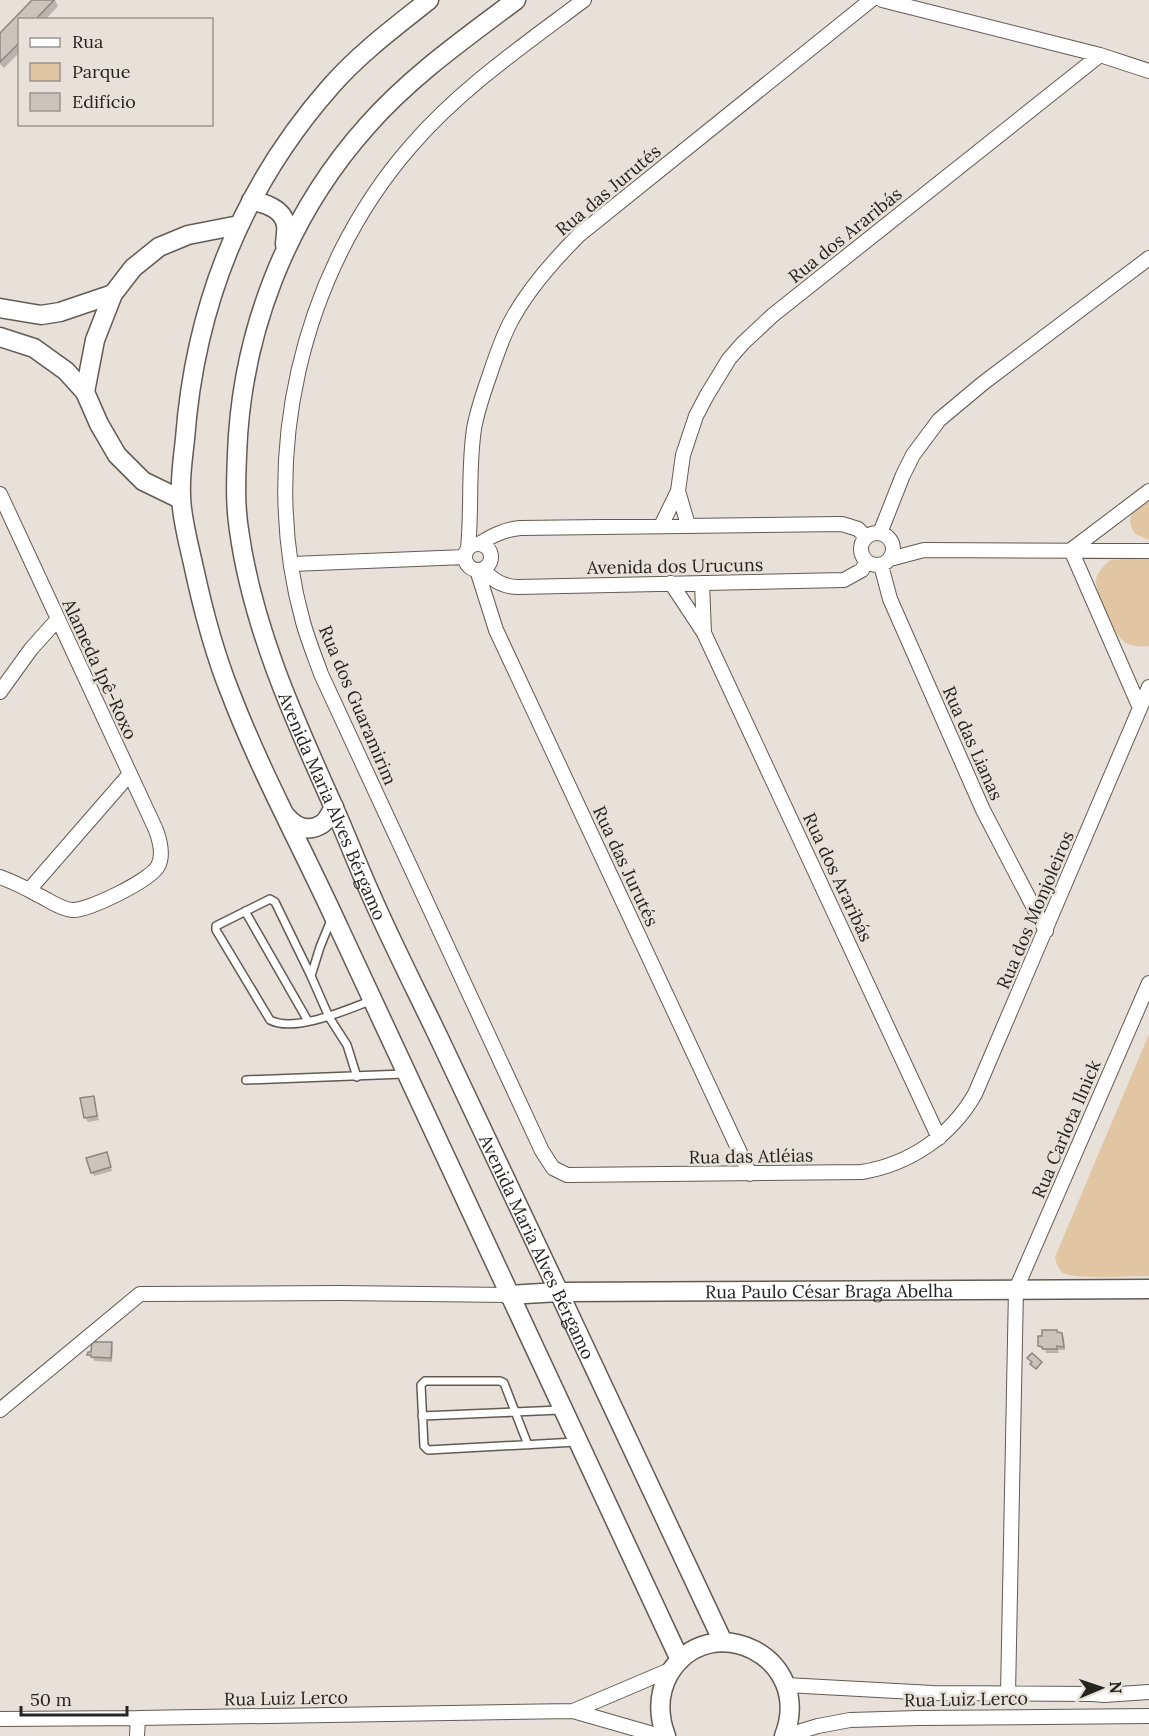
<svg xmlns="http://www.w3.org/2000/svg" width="1149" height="1736" font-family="Lora,serif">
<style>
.green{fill:#e2c6a4}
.shadow{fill:#0003}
.building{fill:#cbc4bc;stroke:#8c867f;stroke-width:1.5}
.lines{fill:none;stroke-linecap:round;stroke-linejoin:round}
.lane-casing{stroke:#615b54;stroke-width:10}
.street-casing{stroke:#615b54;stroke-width:16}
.secondary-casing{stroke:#615b54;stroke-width:21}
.lane{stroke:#fff;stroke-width:7}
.street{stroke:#fff;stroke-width:14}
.secondary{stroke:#fff;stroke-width:18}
.labels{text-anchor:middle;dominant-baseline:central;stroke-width:5;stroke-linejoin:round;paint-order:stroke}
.street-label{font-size:18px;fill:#262421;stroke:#e8e1d9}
</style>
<rect width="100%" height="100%" fill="#e8e1d9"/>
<path class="green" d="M1149 498V540L1135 534C1123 516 1136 509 1149 498Z
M1149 557V646C1142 647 1132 647 1126 643 1115 637 1094 592 1096 579 1098 571 1105 565 1110 560Z
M1149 1034V1276C1132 1276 1075 1280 1063 1273 1058 1270 1056 1262 1055 1257Z"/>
<path class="shadow" d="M34 0H55L58 6 45 20H20V52L4 68 0 64V35Z
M93 1097 95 1101 99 1120 88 1122 85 1118Z
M108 1158 112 1171 94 1176 92 1172Z
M1062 1334 1064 1338 1065 1350H1058L1059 1353H1046L1045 1350H1042L1040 1346Z
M111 1344 113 1348 112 1362 95 1361 92 1357Z"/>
<path class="building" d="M32 0H54L35 20H20V42L0 62V33Z
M94 1096 97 1116 84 1118 80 1098Z
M107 1152 111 1167 91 1173 86 1158Z
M1042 1330H1057V1332L1062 1333 1064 1347 1057 1346V1349H1043L1042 1347 1038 1346V1336H1042Z
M92 1342H112L111 1358 91 1357V1355H87L88 1352H91Z
M1032 1353 1042 1362 1036 1369 1030 1364 1032 1362 1027 1358Z"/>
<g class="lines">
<g class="lane-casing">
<path id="lane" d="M245 911 308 1021
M311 976 320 947 331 920
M357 1077 347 1045 329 1017 311 976 275 902 270 899 216 926V930L270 1020C294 1033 346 1010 370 1001
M246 1080 404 1074
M422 1416 560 1410
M528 1445 504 1383 500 1381H425L421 1385 424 1446 428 1450 576 1442"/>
</g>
<g class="street-casing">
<path id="street" d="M584 0C524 45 460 89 411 146 300 273 258 460 303 622 308 640 315 657 321 674L542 1151 553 1168 567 1175 862 1172C910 1164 951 1136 975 1094L1149 687
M882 0 1100 55 1149 71
M678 491 688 525
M0 494 156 830C160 841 164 855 158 866 151 880 88 911 72 910 60 909 49 900 38 895 26 888 13 882 0 877
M661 526 678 491 683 455 696 416 707 395 729 359 743 343 773 315 1100 55
M861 549a16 16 0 1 1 32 0a16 16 0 1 1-32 0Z
M880 533 903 475 913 455 939 420 982 384 1149 258
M479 544C493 535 504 530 520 528L842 524 858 529 866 537
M465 557a13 13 0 1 1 26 0a13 13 0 1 1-26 0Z
M468 548C472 509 468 469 474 429 477 411 483 394 489 377 495 359 501 341 509 325 526 291 553 261 579 235L871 0
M1071 550 1140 708
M1071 550 1149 491
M890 559 924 550 1149 551
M292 564 465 557
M881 565 890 599 983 810 1046 931
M483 569C492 580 503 587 518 587L844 580 862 570 866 562
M477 570 496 630 750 1174
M671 583 704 633 939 1138
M702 583 704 633
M0 692 31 649 57 620
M29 890 129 775
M0 1410 140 1294 340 1293 508 1295
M786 1685 933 1693 1093 1694 1104 1695 1149 1692
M1008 1694 1016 1289 1149 983
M573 1711 672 1669
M0 1719 138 1718 573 1711 660 1736
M137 1736 138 1718
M785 1736 818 1726 850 1720 918 1718 1149 1716"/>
</g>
<g class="secondary-casing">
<g id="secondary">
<path d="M429 0C395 27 360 53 331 86 242 187 195 306 185 439 183 458 180 476 181 495 181 517 189 545 194 568 203 610 214 652 230 692 261 773 303 849 339 928 452 1173 565 1417 680 1660"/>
<path id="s1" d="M516 0C464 39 410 77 367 126 286 217 241 334 237 455 236 480 235 505 239 530 252 625 292 714 331 801 345 832 357 864 371 895 392 943 416 990 439 1038 534 1239 629 1441 723 1642"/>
<path d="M251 201C265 203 283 209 286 225 287 231 285 239 285 245"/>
<path d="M0 308 41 315 60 312 113 294"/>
<path d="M0 337 34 348 66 371 85 392"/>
<path d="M180 499 143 481 117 455 99 424 85 392 95 340 113 294 133 268 159 247 188 235 239 225"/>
<path d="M286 816C295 827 308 833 322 824 327 821 331 812 334 807"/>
<path id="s2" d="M508 1295 559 1292 1149 1289"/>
<path d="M666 1736C658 1715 658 1694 669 1674 710 1606 815 1657 784 1736"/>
</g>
</g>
<use href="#lane" class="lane"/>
<use href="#street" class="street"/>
<use href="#secondary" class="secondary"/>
</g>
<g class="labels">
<g class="street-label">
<text transform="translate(608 190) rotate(-40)">Rua das Jurutés</text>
<text transform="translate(845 235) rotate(-39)">Rua dos Araribás</text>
<text transform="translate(675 566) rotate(-1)">Avenida dos Urucuns</text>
<text transform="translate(100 669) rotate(65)">Alameda Ipê-Roxo</text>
<text transform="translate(358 705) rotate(67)">Rua dos Guaramirim</text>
<text transform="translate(973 743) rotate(66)">Rua das Lianas</text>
<text stroke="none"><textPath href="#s1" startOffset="924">Avenida Maria Alves Bérgamo</textPath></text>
<text transform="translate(626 866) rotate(65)">Rua das Jurutés</text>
<text transform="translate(838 877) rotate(65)">Rua dos Araribás</text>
<text transform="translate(1035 910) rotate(-67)">Rua dos Monjoleiros</text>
<text transform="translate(1066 1129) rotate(-67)">Rua Carlota Ilnick</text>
<text transform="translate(751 1156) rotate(-1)">Rua das Atléias</text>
<text stroke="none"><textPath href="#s1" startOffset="1410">Avenida Maria Alves Bérgamo</textPath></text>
<text stroke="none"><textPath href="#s2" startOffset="321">Rua Paulo César Braga Abelha</textPath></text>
<text transform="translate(286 1698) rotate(-1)">Rua Luiz Lerco</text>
<text transform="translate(966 1699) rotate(-1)">Rua Luiz Lerco</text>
</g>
</g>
<rect x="18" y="18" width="195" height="108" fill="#e8e1d9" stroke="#9a958f" stroke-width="1.5"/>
<rect x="30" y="38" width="30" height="9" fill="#ffffff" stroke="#9a958f" stroke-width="1.5"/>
<text x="72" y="48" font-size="18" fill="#262421">Rua</text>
<rect x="30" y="63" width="30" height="18" fill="#e2c6a4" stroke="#9a958f" stroke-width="1.5"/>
<text x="72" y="78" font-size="18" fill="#262421">Parque</text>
<rect x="30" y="93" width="30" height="18" fill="#cbc4bc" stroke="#9a958f" stroke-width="1.5"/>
<text x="72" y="108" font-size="18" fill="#262421">Edifício</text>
<g transform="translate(1101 1688) rotate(88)" stroke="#e8e1d9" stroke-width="4.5" paint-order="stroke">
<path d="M0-4.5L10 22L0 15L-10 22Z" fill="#262421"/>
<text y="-9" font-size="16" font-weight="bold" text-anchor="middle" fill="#262421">N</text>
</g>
<path d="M21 1706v9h106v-9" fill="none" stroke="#262421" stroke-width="3"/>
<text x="30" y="1706" font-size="18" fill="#262421" stroke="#e8e1d9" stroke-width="4.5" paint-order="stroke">50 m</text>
</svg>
